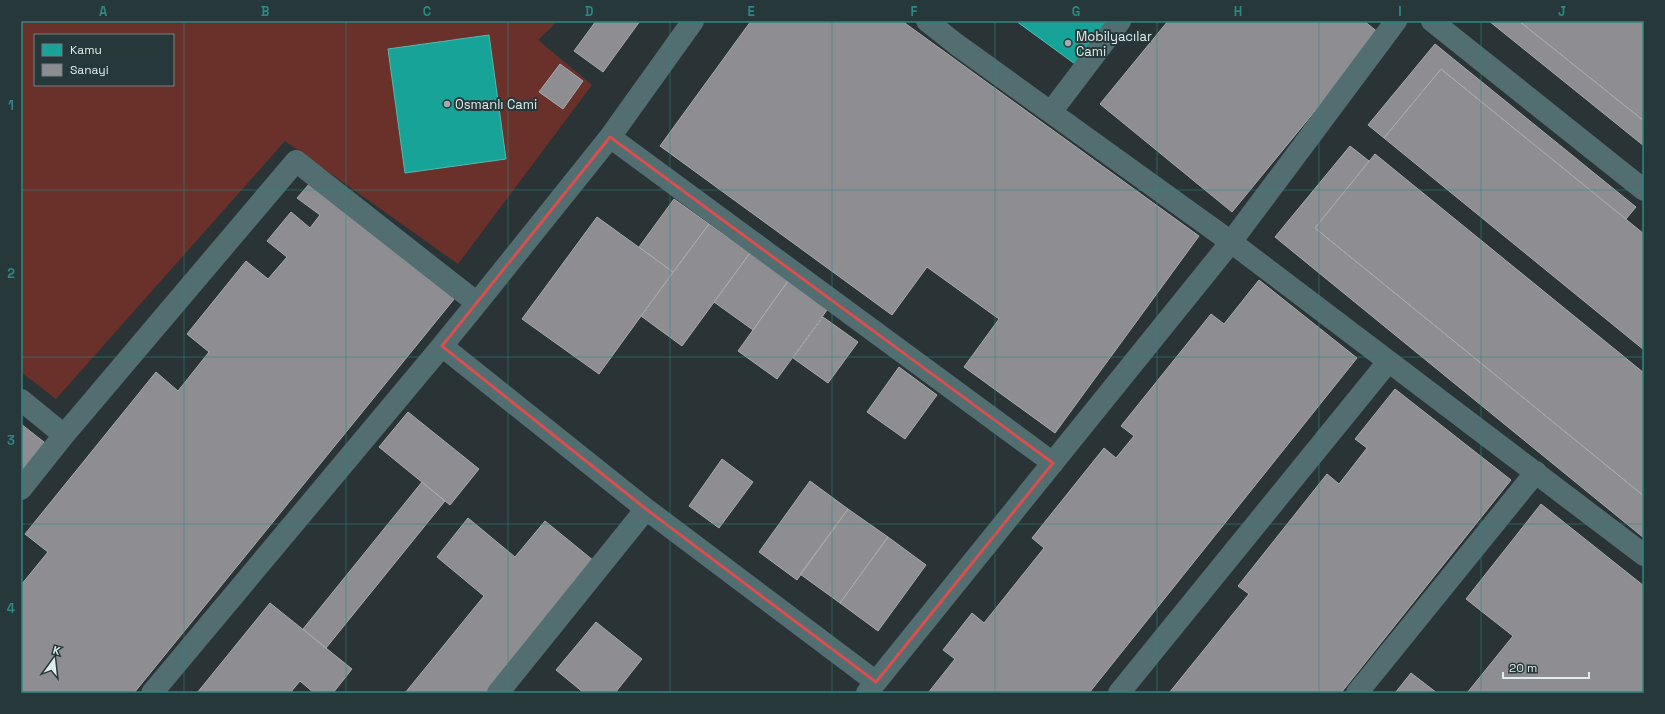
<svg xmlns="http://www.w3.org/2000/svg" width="1665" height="714" font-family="'Space Grotesk',sans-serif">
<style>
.green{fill:#6a312b;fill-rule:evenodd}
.public{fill:#17a398;stroke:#54b9b2}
.industry{fill:#8d8d92;stroke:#a6aaad}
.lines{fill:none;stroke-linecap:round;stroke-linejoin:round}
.minor{stroke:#526e71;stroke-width:22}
.marked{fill:none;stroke:#d84f4f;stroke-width:3;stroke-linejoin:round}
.grid{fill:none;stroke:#2e8881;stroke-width:1;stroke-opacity:0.55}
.poi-dot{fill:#a1acad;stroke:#26383a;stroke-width:1.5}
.labels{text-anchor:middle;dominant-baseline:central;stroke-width:4;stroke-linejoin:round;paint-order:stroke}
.poi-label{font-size:13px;fill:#e1eced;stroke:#26383a;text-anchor:start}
.neatline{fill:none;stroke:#2e8881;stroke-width:1.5}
.grid-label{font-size:13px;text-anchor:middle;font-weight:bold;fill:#2e8881}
</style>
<rect width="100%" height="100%" fill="#2a3436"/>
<path class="green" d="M21 21H558L538 40 592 85 458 264 285 141 56 399 21 372ZM35 35H173V85H35Z"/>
<path class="public" d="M1016 21H1107L1075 64Z
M489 35 506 159 405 173 388 49Z"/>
<path class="industry" d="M596 21H640L603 72 574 51Z
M751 21H902L1199 236 1055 433 964 367 999 319 927 267 892 315 660 146Z
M1168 21H1364L1379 33 1232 212 1100 104Z
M1489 21H1519L1644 121V146Z
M1519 21H1644V121Z
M1435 44 1636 207 1626 219 1441 69 1384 138 1368 125Z
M560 64 583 81 563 109 539 92Z
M1441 69 1644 234V350L1384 138Z
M1350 146 1369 161 1315 228 1644 496V538L1275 237Z
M1375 154 1644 373V496L1315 228Z
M311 182 455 298 134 693H21V585L48 552 25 534 156 372 178 391 209 352 187 334 246 261 268 279 287 257 267 241 291 212 310 228 320 215 297 198Z
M674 199 709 224 673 272 639 247Z
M597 217 673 272 599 374 522 319Z
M709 224 750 253 682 346 641 316Z
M750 253 788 281 753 330 714 302Z
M1259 280 1357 358 1089 693H928L955 659 943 650 972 613 984 623 1044 548 1032 538 1104 448 1116 458 1134 436 1121 426 1211 314 1224 324Z
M788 281 827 310 777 379 738 351Z
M823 317 858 342 828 383 793 358Z
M899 367 937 395 905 439 867 412Z
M1395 389 1511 480 1341 693H1169L1249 594 1238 586 1327 474 1339 484 1367 448 1355 439Z
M408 412 479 469 450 505 379 447Z
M21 424 49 446 21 480Z
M722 459 753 482 719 528 689 506Z
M810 481 848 509 797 580 759 552Z
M422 482 445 501 326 648 303 629Z
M1541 504 1644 586V693H1467L1513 636 1466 599Z
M848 509 888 537 840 603 800 574Z
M468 518 515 557 545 521 594 561 487 693H405L484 596 437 557Z
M888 537 926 565 878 631 840 603Z
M270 603 352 669 333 693H314L300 681 290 693H197Z
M596 622 642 659 615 693H584L556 670Z
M1411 673 1437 693H1395Z"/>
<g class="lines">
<path class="minor" d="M927 21 956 44 1231 242 1644 555
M1432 21 1644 190
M1051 112 1120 21
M610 137 1053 463
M477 303 442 346 646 509
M21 400 64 435 296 161 477 303 610 137 693 21
M21 489 64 435
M152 693 442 346
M498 693 646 509 876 682
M867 693 1231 242 1396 21
M1119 693 1388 362
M1357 693 1536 472"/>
</g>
<path class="marked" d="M610 137 1053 463 876 682 646 509 442 346Z"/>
<path class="grid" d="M184 21V693M346 21V693M508 21V693M670 21V693M832 21V693M995 21V693M1157 21V693M1319 21V693M1481 21V693M21 190H1644M21 357H1644M21 524H1644"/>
<g class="poi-dot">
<circle cx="1068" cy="43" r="4"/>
<circle cx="447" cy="104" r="4"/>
</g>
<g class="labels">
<g class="poi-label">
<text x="1076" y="36">Mobilyacılar<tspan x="1076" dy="15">Cami</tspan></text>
<text x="455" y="104">Osmanlı Cami</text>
</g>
</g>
<rect width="1665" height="714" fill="none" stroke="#26383a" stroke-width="44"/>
<rect x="34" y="34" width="140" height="52" fill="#26383a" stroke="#718082"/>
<rect x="42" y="44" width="20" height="12" fill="#17a398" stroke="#718082"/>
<text x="70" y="54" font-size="12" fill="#e1eced">Kamu</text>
<rect x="42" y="64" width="20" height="12" fill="#8d8d92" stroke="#718082"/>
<text x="70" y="74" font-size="12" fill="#e1eced">Sanayi</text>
<g transform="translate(54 660) rotate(15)" stroke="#26383a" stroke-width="3" paint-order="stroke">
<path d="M0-3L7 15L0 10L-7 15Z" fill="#e1eced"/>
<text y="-6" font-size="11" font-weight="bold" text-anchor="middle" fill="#e1eced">K</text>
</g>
<path d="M1503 672v6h86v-6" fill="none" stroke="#e1eced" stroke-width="2"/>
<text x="1509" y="672" font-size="12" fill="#e1eced" stroke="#26383a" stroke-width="3" paint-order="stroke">20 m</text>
<rect x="22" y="22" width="1621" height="670" class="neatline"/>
<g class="grid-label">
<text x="103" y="16">A</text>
<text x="265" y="16">B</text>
<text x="427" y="16">C</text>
<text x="589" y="16">D</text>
<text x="751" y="16">E</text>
<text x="914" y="16">F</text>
<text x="1076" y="16">G</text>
<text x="1238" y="16">H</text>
<text x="1400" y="16">I</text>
<text x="1562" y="16">J</text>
<text x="11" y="110">1</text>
<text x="11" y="278">2</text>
<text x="11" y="445">3</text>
<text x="11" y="613">4</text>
</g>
</svg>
